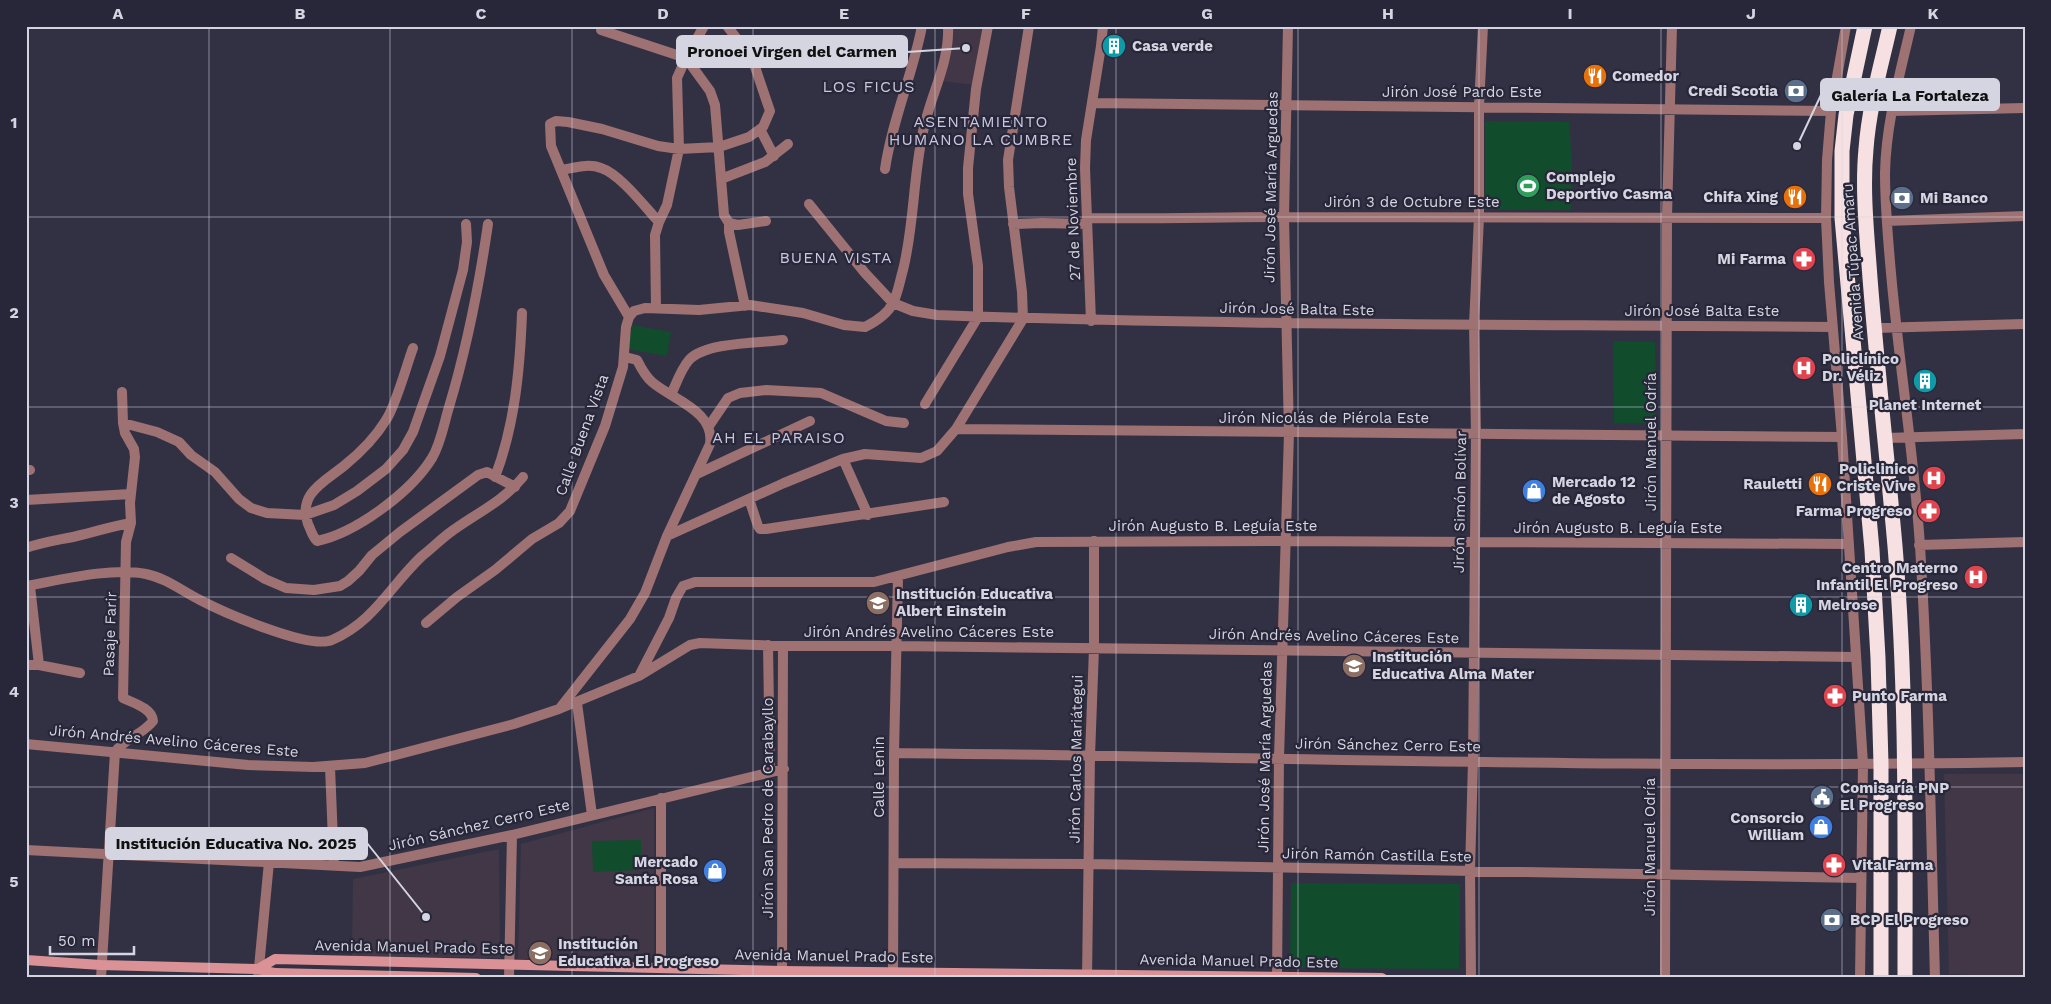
<svg xmlns="http://www.w3.org/2000/svg" width="2051" height="1004" font-family="'Work Sans',sans-serif">
<style>
.education{fill:#423746}
.green{fill:#114c2d}
.lines{fill:none;stroke-linecap:round;stroke-linejoin:round}
.street{stroke:#9e7173;stroke-width:10}
.secondary{stroke:#da9297;stroke-width:10}
.highway{stroke:#f7e0e1;stroke-width:15}
.grid{fill:none;stroke:#d5d5e1;stroke-width:1;stroke-opacity:0.55}
.labels{text-anchor:middle;dominant-baseline:central;stroke-width:4.5;stroke-linejoin:round;paint-order:stroke}
.poi-label{font-size:15px;font-weight:bold;fill:#d5d5e1;stroke:#28273a;text-anchor:start}
.street-label{font-size:15px;fill:#d5d5e1;stroke:#28273a}
.neighbourhood-label{font-size:16px;letter-spacing:1px;fill:#c8c7e0;stroke:#28273a}
.leader{fill:none;stroke:#d5d5e1;stroke-width:2}
.callout-dot{fill:#d5d5e1;stroke:#28273a;stroke-width:2}
.callout{fill:#d5d5e1;stroke:#d5d5e1;stroke-width:2}
.callout-label{font-size:16px;text-anchor:middle;font-weight:bold;fill:#111}
.neatline{fill:none;stroke:#d5d5e1;stroke-width:2}
.grid-label{font-size:16px;text-anchor:middle;font-weight:bold;fill:#d5d5e1}
</style>
<rect width="100%" height="100%" fill="#323144"/>
<path class="education" d="M953 26H985L974 85 943 81Z
M1944 774H2025V977L1949 974Z
M654 808V958L518 959 521 844Z
M499 849 500 958 352 956 353 879Z"/>
<path class="green" d="M1485 121 1569 122 1572 163 1571 210H1485Z
M632 325 671 332 667 356 627 349Z
M1613 341 1655 342 1656 423H1614Z
M641 840V870L593 872 592 841Z
M1291 883 1460 884 1459 969 1290 968Z"/>
<g class="lines">
<path class="street" d="M704 26 686 58 710 91 715 105 724 215 729 223 738 225 766 221
M1846 26 1831 111 1827 160 1826 218 1829 282 1842 437 1863 764 1860 978
M1911 26C1900 74 1886 123 1885 173 1885 206 1888 240 1891 273 1899 364 1914 454 1920 546 1929 689 1931 834 1935 978
M601 30 686 58 677 78 679 149 667 205 659 222 655 235 656 308
M1092 103 1831 111
M1892 111 2025 108
M760 129 774 156
M885 169C892 120 913 74 922 26
M561 170C574 168 588 163 601 168 620 174 645 207 659 222
M721 179 765 162 788 144
M809 204 865 273 893 303 913 311 937 315C1235 326 1534 324 1832 327
M1087 218C1153 219 1220 217 1287 217 1467 216 1647 216 1826 218
M1887 221 2025 216
M729 223V232L745 306
M1013 224 1042 223 1087 224
M629 317 604 275 551 146 550 124 556 121 568 122 602 129 658 146 679 149 719 147 749 137 763 127 770 111 752 58 727 26
M1091 321 1085 168 1086 140 1101 46 1103 26
M1874 328 2025 324
M413 348C406 367 396 405 386 420 375 438 361 452 345 465 326 481 297 493 308 524 311 530 312 536 317 541 356 533 411 492 432 458 441 443 444 423 449 407 467 347 479 286 488 224
M671 395C676 384 681 369 689 360 705 342 759 343 783 340
M925 404 978 317V266L968 194V168L976 89 988 26
M123 423 157 432 179 442 191 455 215 472 239 499 251 508 267 513 305 515 334 505 357 491 386 469 403 450 413 432 440 356 463 270 467 242 466 224
M709 426 728 398 740 393 766 390 821 393 886 421 904 423
M956 429 1842 437
M1885 438 2025 434
M843 459 868 515
M26 470H30
M697 474 810 421
M495 477C515 425 520 368 522 313
M749 499 758 526 760 529H766L944 502
M26 500 131 494
M667 536 784 483 843 459 865 454 921 458 937 451 956 429 1023 319 1022 292 1009 187 1008 160 1029 26
M1919 545 2025 542
M26 548C43 542 59 540 77 536 95 532 112 526 131 523
M231 558 265 579 286 588 314 590 340 586 348 581 359 571 372 555 400 532 478 475 487 472 515 487
M26 586C60 580 112 567 146 574 166 578 182 591 200 600 223 612 309 650 332 640 374 622 390 586 422 556 431 549 439 541 448 534 473 515 503 502 523 477
M30 586 39 665
M426 623 457 597 495 570 532 539 559 523 570 511 605 426 623 367 626 327 629 317 634 311 645 308 699 310 750 305 803 313 844 325 865 327C875 322 888 313 893 303 898 293 900 280 903 270 914 226 913 181 922 137 928 99 950 65 948 26
M768 645 770 772
M26 665H39L80 673
M639 676 669 618 676 598 683 586 695 582H874L1008 547 1036 542 1285 541 1849 544
M577 703 592 815
M560 708 630 619 645 593 667 536 710 444C715 411 673 400 652 382 645 376 641 368 637 360L625 357
M26 744 248 765 313 767 365 763 514 724 559 709 639 676 690 645 700 643 783 646H896L1856 657
M894 753C1271 757 1648 769 2025 762
M330 767 334 865
M26 850 360 867 512 835 784 769
M894 863 1089 864 1861 878
M661 967V798
M782 971 783 646
M101 978 115 752C125 738 142 735 153 721 152 708 133 703 123 698L126 542 131 523 130 503 135 457 134 449 125 433 123 423 122 392
M258 978 269 862
M509 978 512 835
M893 978 894 753 898 577
M1087 978 1090 756 1094 648V541
M1277 978 1279 758 1289 433 1284 217 1288 26
M1471 978 1470 871 1473 761 1476 434 1474 325 1479 217V106L1483 26
M1665 978 1667 216 1672 26"/>
<path class="secondary" d="M26 960 101 965 258 969 275 973 476 978
M258 969 275 959 782 971 1382 978"/>
<path class="highway" d="M1865 26 1846 115 1842 151V218L1872 550 1878 658 1881 764V978
M1890 26C1881 66 1869 107 1866 149 1862 191 1867 235 1870 278 1877 367 1887 456 1895 546 1907 690 1905 834 1905 978"/>
</g>
<path class="grid" d="M209 26V978M390 26V978M572 26V978M753 26V978M935 26V978M1116 26V978M1298 26V978M1479 26V978M1661 26V978M1842 26V978M26 217H2025M26 407H2025M26 597H2025M26 787H2025"/>
<defs>
<g id="building-disc" transform="scale(1.25)"><circle r="9.5" fill="#0f9aa8" stroke="#28273a"/><path d="M-4-6H4V6H1V3H-1V6H-4ZM-2.5-4.3h1.7v1.8h-1.7ZM.8-4.3h1.7v1.8H.8ZM-2.5-1h1.7V.8h-1.7ZM.8-1h1.7V.8H.8Z" fill="#fff"/></g>
<g id="restaurant-disc" transform="scale(1.25)"><circle r="9.5" fill="#e8710a" stroke="#28273a"/><path d="M-5-6h1v4h1v-4h1v4h1v-4h1v5L-1.5 .5V6h-2V.5L-5-1ZM5-6V6H3V1.5H1.5Q1.5-4 5-6Z" fill="#fff"/></g>
<g id="bank-disc" transform="scale(1.25)"><circle r="9.5" fill="#5c6f8a" stroke="#28273a"/><path d="M-6-4H6V4H-6ZM0-2.3a2.3 2.3 0 1 0 0 4.6a2.3 2.3 0 1 0 0-4.6Z" fill="#fff"/></g>
<g id="stadium-disc" transform="scale(1.25)"><circle r="9.5" fill="#2e9e5b" stroke="#28273a"/><path d="M0-5a6.5 5 0 1 0 0 10a6.5 5 0 1 0 0-10ZM-3.5-1.8h7v3.6h-7Z" fill="#fff"/></g>
<g id="pharmacy-disc" transform="scale(1.25)"><circle r="9.5" fill="#e0444e" stroke="#28273a"/><path d="M-2-6h4v4h4v4h-4v4h-4v-4h-4v-4h4Z" fill="#fff"/></g>
<g id="hospital-disc" transform="scale(1.25)"><circle r="9.5" fill="#e0444e" stroke="#28273a"/><path d="M-5-5h3v3.5h4V-5h3V5h-3V1.5h-4V5h-3Z" fill="#fff"/></g>
<g id="shop-disc" transform="scale(1.25)"><circle r="9.5" fill="#3f7fe0" stroke="#28273a"/><path d="M-5-2.5h2.3a2.7 3.5 0 0 1 5.4 0H5L5.5 6h-11ZM-1.5-2.5h3a1.5 2.3 0 0 0-3 0Z" fill="#fff"/></g>
<g id="school-disc" transform="scale(1.25)"><circle r="9.5" fill="#8d6e63" stroke="#28273a"/><path d="M0-5L7-2L0 1L-7-2ZM-4 1L0 2.5L4 1V4Q0 6-4 4Z" fill="#fff"/></g>
<g id="civic-disc" transform="scale(1.25)"><circle r="9.5" fill="#5c6f8a" stroke="#28273a"/><path d="M-.6-6.5H3V-4.5H.6V-3L4-1V1h2V6H-6V1h2V-1L-.6-3ZM-1.2 2.5V6h2.4V2.5Z" fill="#fff"/></g>
</defs>
<g fill-rule="evenodd">
<use href="#building-disc" x="1114" y="46"/>
<use href="#restaurant-disc" x="1595" y="76"/>
<use href="#bank-disc" x="1796" y="91"/>
<use href="#stadium-disc" x="1528" y="186"/>
<use href="#restaurant-disc" x="1795" y="197"/>
<use href="#bank-disc" x="1902" y="198"/>
<use href="#pharmacy-disc" x="1804" y="259"/>
<use href="#hospital-disc" x="1804" y="368"/>
<use href="#building-disc" x="1925" y="381"/>
<use href="#hospital-disc" x="1934" y="478"/>
<use href="#restaurant-disc" x="1820" y="484"/>
<use href="#shop-disc" x="1534" y="491"/>
<use href="#pharmacy-disc" x="1929" y="511"/>
<use href="#hospital-disc" x="1976" y="577"/>
<use href="#school-disc" x="878" y="603"/>
<use href="#building-disc" x="1801" y="605"/>
<use href="#school-disc" x="1354" y="666"/>
<use href="#pharmacy-disc" x="1835" y="696"/>
<use href="#civic-disc" x="1822" y="797"/>
<use href="#shop-disc" x="1821" y="827"/>
<use href="#pharmacy-disc" x="1834" y="865"/>
<use href="#shop-disc" x="715" y="871"/>
<use href="#bank-disc" x="1832" y="920"/>
<use href="#school-disc" x="540" y="953"/>
</g>
<g class="labels">
<g class="poi-label">
<text x="1132" y="46">Casa verde</text>
<text x="1612" y="76">Comedor</text>
<text x="1778" y="91" text-anchor="end">Credi Scotia</text>
<text x="1546" y="177">Complejo<tspan x="1546" dy="17">Deportivo Casma</tspan></text>
<text x="1778" y="197" text-anchor="end">Chifa Xing</text>
<text x="1920" y="198">Mi Banco</text>
<text x="1786" y="259" text-anchor="end">Mi Farma</text>
<text x="1822" y="359">Policlínico<tspan x="1822" dy="17">Dr. Véliz</tspan></text>
<text x="1925" y="405" text-anchor="middle">Planet Internet</text>
<text x="1916" y="469" text-anchor="end">Policlinico<tspan x="1916" dy="17">Criste Vive</tspan></text>
<text x="1552" y="482">Mercado 12<tspan x="1552" dy="17">de Agosto</tspan></text>
<text x="1802" y="484" text-anchor="end">Rauletti</text>
<text x="1912" y="511" text-anchor="end">Farma Progreso</text>
<text x="1958" y="568" text-anchor="end">Centro Materno<tspan x="1958" dy="17">Infantil El Progreso</tspan></text>
<text x="896" y="594">Institución Educativa<tspan x="896" dy="17">Albert Einstein</tspan></text>
<text x="1818" y="605">Melrose</text>
<text x="1372" y="657">Institución<tspan x="1372" dy="17">Educativa Alma Mater</tspan></text>
<text x="1852" y="696">Punto Farma</text>
<text x="1840" y="788">Comisaría PNP<tspan x="1840" dy="17">El Progreso</tspan></text>
<text x="1804" y="818" text-anchor="end">Consorcio<tspan x="1804" dy="17">William</tspan></text>
<text x="698" y="862" text-anchor="end">Mercado<tspan x="698" dy="17">Santa Rosa</tspan></text>
<text x="1852" y="865">VitalFarma</text>
<text x="1850" y="920">BCP El Progreso</text>
<text x="558" y="944">Institución<tspan x="558" dy="17">Educativa El Progreso</tspan></text>
</g>
<g class="street-label">
<text x="1462" y="92">Jirón José Pardo Este</text>
<text transform="translate(1271 187) rotate(-89)">Jirón José María Arguedas</text>
<text x="1412" y="202">Jirón 3 de Octubre Este</text>
<text transform="translate(1073 219) rotate(-92)">27 de Noviembre</text>
<text transform="translate(1853 262) rotate(-94)">Avenida Túpac Amaru</text>
<text transform="translate(1297 309) rotate(1)">Jirón José Balta Este</text>
<text x="1702" y="311">Jirón José Balta Este</text>
<text x="1324" y="418">Jirón Nicolás de Piérola Este</text>
<text transform="translate(582 435) rotate(-70)">Calle Buena Vista</text>
<text transform="translate(1651 442) rotate(-90)">Jirón Manuel Odría</text>
<text transform="translate(1460 502) rotate(-89)">Jirón Simón Bolívar</text>
<text x="1213" y="526">Jirón Augusto B. Leguía Este</text>
<text x="1618" y="528">Jirón Augusto B. Leguía Este</text>
<text x="929" y="632">Jirón Andrés Avelino Cáceres Este</text>
<text transform="translate(110 634) rotate(-88)">Pasaje Farir</text>
<text transform="translate(1334 636) rotate(1)">Jirón Andrés Avelino Cáceres Este</text>
<text transform="translate(174 741) rotate(5)">Jirón Andrés Avelino Cáceres Este</text>
<text transform="translate(1388 745) rotate(1)">Jirón Sánchez Cerro Este</text>
<text transform="translate(1265 757) rotate(-89)">Jirón José María Arguedas</text>
<text transform="translate(1076 759) rotate(-89)">Jirón Carlos Mariátegui</text>
<text transform="translate(879 777) rotate(-90)">Calle Lenin</text>
<text transform="translate(768 808) rotate(-90)">Jirón San Pedro de Carabayllo</text>
<text transform="translate(479 825) rotate(-13)">Jirón Sánchez Cerro Este</text>
<text transform="translate(1650 847) rotate(-90)">Jirón Manuel Odría</text>
<text transform="translate(1377 855) rotate(1)">Jirón Ramón Castilla Este</text>
<text transform="translate(414 947) rotate(1)">Avenida Manuel Prado Este</text>
<text transform="translate(834 956) rotate(1)">Avenida Manuel Prado Este</text>
<text transform="translate(1239 961) rotate(1)">Avenida Manuel Prado Este</text>
</g>
<g class="neighbourhood-label">
<text x="869" y="86">LOS FICUS</text>
<text x="981" y="121">ASENTAMIENTO<tspan x="981" dy="18">HUMANO LA CUMBRE</tspan></text>
<text x="836" y="257">BUENA VISTA</text>
<text x="779" y="437">AH EL PARAISO</text>
</g>
</g>
<path class="leader" d="M966 48L907 52M1797 146L1821 95M426 917L367 843"/>
<g class="callout-dot">
<circle cx="966" cy="48" r="5"/>
<circle cx="1797" cy="146" r="5"/>
<circle cx="426" cy="917" r="5"/>
</g>
<g class="callout">
<rect x="677" y="36" width="230" height="31" rx="5"/>
<rect x="1821" y="79" width="178" height="31" rx="5"/>
<rect x="106" y="828" width="261" height="31" rx="5"/>
</g>
<g class="callout-label">
<text x="792" y="57">Pronoei Virgen del Carmen</text>
<text x="1910" y="101">Galería La Fortaleza</text>
<text x="236" y="849">Institución Educativa No. 2025</text>
</g>
<rect width="2051" height="1004" fill="none" stroke="#28273a" stroke-width="55"/>
<path d="M50 946v8h84v-8" fill="none" stroke="#d5d5e1" stroke-width="2.5"/>
<text x="58" y="946" font-size="15" fill="#d5d5e1" stroke="#28273a" stroke-width="4" paint-order="stroke">50 m</text>
<rect x="28" y="28" width="1996" height="948" class="neatline"/>
<g class="grid-label">
<text x="118" y="19">A</text>
<text x="300" y="19">B</text>
<text x="481" y="19">C</text>
<text x="663" y="19">D</text>
<text x="844" y="19">E</text>
<text x="1026" y="19">F</text>
<text x="1207" y="19">G</text>
<text x="1388" y="19">H</text>
<text x="1570" y="19">I</text>
<text x="1751" y="19">J</text>
<text x="1933" y="19">K</text>
<text x="14" y="128">1</text>
<text x="14" y="318">2</text>
<text x="14" y="508">3</text>
<text x="14" y="697">4</text>
<text x="14" y="887">5</text>
</g>
</svg>
